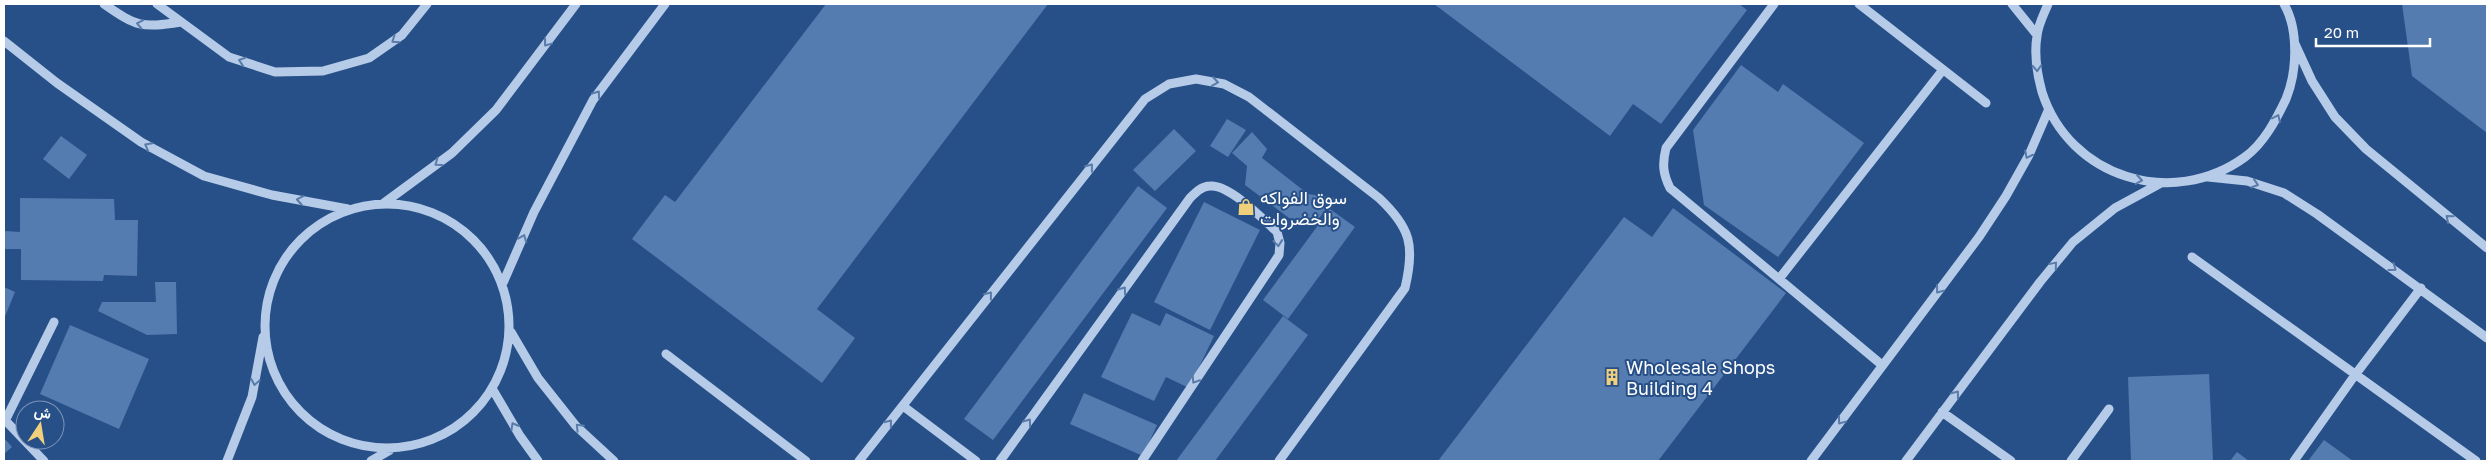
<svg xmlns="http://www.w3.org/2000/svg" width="2491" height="465" font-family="'Golos Text',Vazirmatn,sans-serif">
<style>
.building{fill:#557cb1}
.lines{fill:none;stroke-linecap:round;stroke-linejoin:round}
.minor{stroke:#b5cbe8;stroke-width:9}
.oneway{stroke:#597baa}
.labels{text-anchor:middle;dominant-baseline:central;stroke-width:4;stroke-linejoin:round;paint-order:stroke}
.poi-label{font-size:18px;fill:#fff;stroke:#285088;text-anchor:start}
</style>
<rect width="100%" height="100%" fill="#285088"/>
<path class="building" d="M826 4H1048L817 309 855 338 822 383 632 239 665 195 675 202Z
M1434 4H1739L1747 10 1661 124 1633 104 1610 136Z
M2402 4H2487V133L2412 76Z
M1741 65 1778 92 1783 84 1864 143 1778 257 1704 205 1693 130Z
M1227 119 1246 130 1228 157 1210 146Z
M1174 129 1196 151 1155 191 1133 170Z
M1252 132 1267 149 1262 158 1308 194 1335 198 1316 222 1289 218 1245 185 1247 166 1232 153Z
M61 136 87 155 69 179 43 159Z
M1138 186 1167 208 993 440 964 419Z
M20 198 114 199 115 220H138L137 276 104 275 103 281 21 280V249H5V231L20 232Z
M1204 202 1260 230 1210 330 1154 302Z
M1673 208 1786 293 1658 461H1438L1624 217 1652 237Z
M1330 209 1355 227 1288 319 1263 300Z
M155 282H176L177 334 147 335 98 311 102 302H156Z
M4 287 15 292 4 319Z
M1132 313 1160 326 1166 313 1214 336 1189 388 1166 377 1154 401 1101 377Z
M1283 316 1308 335 1215 461H1176Z
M70 325 149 359 119 429 40 394Z
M2209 374 2213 461H2131L2128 377Z
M1084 393 1157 425 1143 456 1070 424Z
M4 438 12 447 4 454Z
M2324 440 2353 461H2308Z
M2237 452 2249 461H2230Z"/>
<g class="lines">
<path class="minor" d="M104 4C137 27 141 28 181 22
M157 4 229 57 275 72 323 71 369 58 402 35 427 4
M1774 4 1666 148C1662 164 1663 174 1670 188L1882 365
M1859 4 1986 103
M2012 4 2037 35
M2048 4C2044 14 2038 25 2037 36 2034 54 2037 74 2042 92 2069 177 2172 210 2245 157 2264 143 2276 120 2286 99 2297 72 2299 30 2284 4
M4 41 57 83 141 142 204 176 272 195 348 209
M2295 44 2312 81 2335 117 2366 149 2487 248
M2208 177 2247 181 2284 193 2317 214 2487 338
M384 203 452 153 496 110 576 4
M265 326a122 122 0 1 1 244 0a122 122 0 1 1-244 0Z
M2192 257 2476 461
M1779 279 1942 71
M503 283 534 212 593 100 665 4
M511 332 538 378 576 426 614 461
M666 354 806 461
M493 390 520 436 538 461
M903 406 976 461
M1942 412 2011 461
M4 419 44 461
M5 421 54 322
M227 461 252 397 263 337
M371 461 390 450
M859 461 1145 99 1169 84 1196 79 1224 84 1249 97 1379 198C1411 228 1415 246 1405 288L1279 461
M1000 461 1190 198C1196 192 1202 186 1210 186 1229 184 1263 219 1277 232L1280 243 1279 255 1142 461
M1811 461 1979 237 2006 196 2029 155 2048 111
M1906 461 2040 282 2073 242 2115 208 2161 183
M2071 461 2109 409
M2294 461 2355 375 2421 288"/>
</g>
<defs><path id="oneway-chevron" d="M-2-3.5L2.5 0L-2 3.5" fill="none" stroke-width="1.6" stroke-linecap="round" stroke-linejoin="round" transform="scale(1.25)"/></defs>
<g class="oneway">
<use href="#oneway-chevron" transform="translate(140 24) rotate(-169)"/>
<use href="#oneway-chevron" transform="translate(395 40) rotate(145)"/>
<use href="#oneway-chevron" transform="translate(547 43) rotate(127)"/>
<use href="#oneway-chevron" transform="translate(242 61) rotate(-162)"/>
<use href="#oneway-chevron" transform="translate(2037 68) rotate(87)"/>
<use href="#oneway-chevron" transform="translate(1215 82) rotate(9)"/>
<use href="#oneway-chevron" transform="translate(597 94) rotate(-54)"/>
<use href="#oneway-chevron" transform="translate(2277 118) rotate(-65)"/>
<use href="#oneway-chevron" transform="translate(148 146) rotate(-152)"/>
<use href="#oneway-chevron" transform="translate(2028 155) rotate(117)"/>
<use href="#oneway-chevron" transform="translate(438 163) rotate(144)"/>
<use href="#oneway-chevron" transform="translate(1090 167) rotate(-52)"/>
<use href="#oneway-chevron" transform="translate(2139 180) rotate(9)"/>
<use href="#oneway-chevron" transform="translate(2255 184) rotate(18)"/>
<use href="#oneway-chevron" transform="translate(300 200) rotate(-170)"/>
<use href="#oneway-chevron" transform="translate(2449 218) rotate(-140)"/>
<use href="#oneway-chevron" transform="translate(523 238) rotate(-67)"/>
<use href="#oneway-chevron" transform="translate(1278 243) rotate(85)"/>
<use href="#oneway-chevron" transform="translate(2054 265) rotate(-50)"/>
<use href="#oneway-chevron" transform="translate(2393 268) rotate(36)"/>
<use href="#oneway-chevron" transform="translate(1123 290) rotate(-54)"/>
<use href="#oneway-chevron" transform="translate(1939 290) rotate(127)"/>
<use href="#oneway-chevron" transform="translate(989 295) rotate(-52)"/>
<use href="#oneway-chevron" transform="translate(1195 380) rotate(123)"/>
<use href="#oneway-chevron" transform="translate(255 382) rotate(100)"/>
<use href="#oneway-chevron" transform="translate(1956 394) rotate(-53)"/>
<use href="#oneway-chevron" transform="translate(1841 421) rotate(127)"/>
<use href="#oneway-chevron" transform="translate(1028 422) rotate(-54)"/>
<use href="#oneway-chevron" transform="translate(889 423) rotate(-52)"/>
<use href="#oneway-chevron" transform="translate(514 426) rotate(-120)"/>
<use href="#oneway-chevron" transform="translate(579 427) rotate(-134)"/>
</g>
<defs>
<g id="shop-bare" transform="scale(1.35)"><path d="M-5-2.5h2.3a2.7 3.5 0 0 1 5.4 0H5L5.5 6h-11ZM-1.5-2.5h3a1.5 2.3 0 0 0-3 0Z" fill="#f0d07b" stroke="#285088" stroke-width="2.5" paint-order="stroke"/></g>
<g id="building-bare" transform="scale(1.35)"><path d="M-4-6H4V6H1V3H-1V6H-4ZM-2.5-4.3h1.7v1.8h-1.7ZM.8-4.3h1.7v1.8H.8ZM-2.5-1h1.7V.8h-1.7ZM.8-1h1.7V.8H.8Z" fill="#f0d07b" stroke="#285088" stroke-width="2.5" paint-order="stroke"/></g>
</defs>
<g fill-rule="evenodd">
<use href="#shop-bare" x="1246" y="207"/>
<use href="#building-bare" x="1612" y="377"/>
</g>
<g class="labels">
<g class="poi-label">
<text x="1260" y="197">سوق الفواكه<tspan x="1260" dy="21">والخضروات</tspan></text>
<text x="1626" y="367">Wholesale Shops<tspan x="1626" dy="21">Building 4</tspan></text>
</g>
</g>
<rect width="2491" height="465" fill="none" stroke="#ffffff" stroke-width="10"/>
<g transform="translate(40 425) rotate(12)"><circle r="24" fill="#285088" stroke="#7e96b8"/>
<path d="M0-4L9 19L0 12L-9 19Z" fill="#f0d07b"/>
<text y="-8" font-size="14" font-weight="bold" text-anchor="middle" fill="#ffffff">ش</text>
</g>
<path d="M2316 38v8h114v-8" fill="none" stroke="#ffffff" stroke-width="2.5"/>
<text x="2324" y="38" font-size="15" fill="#ffffff" stroke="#285088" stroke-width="4" paint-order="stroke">20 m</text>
</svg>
